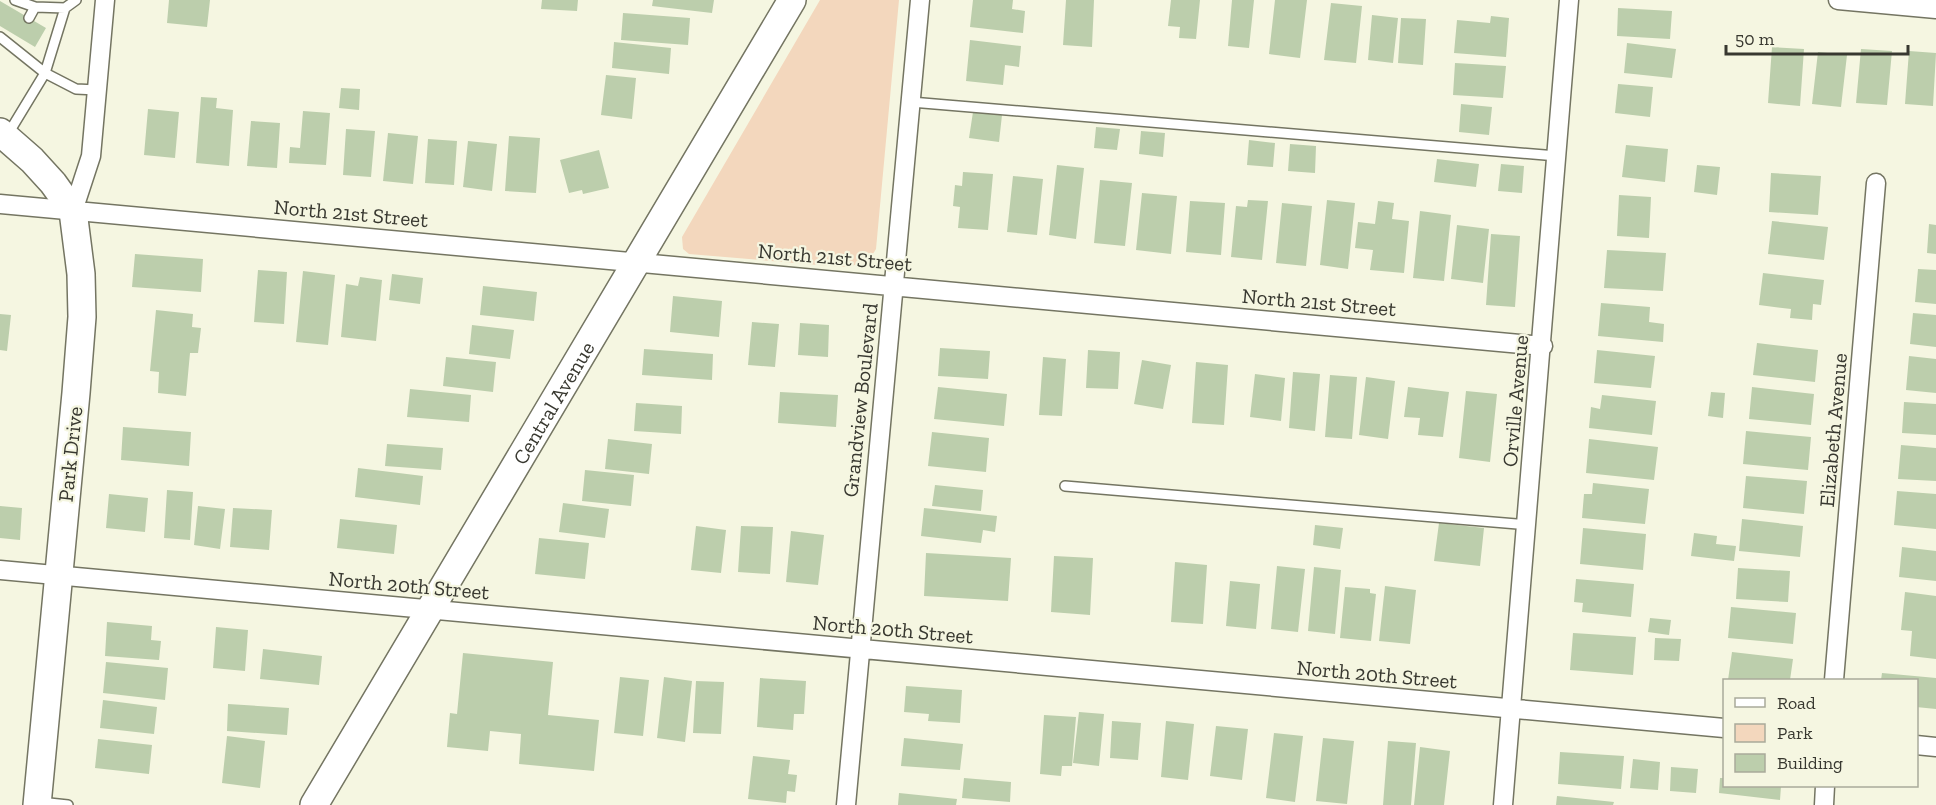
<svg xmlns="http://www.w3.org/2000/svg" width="1936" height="805" font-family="'Zilla Slab',serif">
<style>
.green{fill:#f3d7bd}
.building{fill:#bcceac}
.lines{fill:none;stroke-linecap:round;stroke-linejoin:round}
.service-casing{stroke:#747562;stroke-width:12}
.minor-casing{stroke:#747562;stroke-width:21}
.secondary-casing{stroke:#747562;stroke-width:30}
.service{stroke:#fff;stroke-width:9}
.minor{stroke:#fff;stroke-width:18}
.secondary{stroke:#fff;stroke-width:27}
.labels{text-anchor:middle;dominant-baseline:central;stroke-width:4.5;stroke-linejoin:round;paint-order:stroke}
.street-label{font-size:21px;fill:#383830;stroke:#f5f6e1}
</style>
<rect width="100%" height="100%" fill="#f5f6e1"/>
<path class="green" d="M820 0H899L876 249C868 264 858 265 842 267L689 254 683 249 682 237Z"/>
<path class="building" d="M169 0H210L207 27 167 23Z
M542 0H578L577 11 541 9Z
M653 0H714L712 13 652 6Z
M973 0H1013L1012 9 1025 11 1023 33 970 27Z
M1066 0H1094L1092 47 1063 45Z
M1171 0H1200L1196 39 1179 38 1180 27 1168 26Z
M1232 0H1254L1249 48 1228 46Z
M1275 0H1307L1300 58 1269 54Z
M0 1 46 28 35 47 0 26Z
M1331 3 1362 6 1356 63 1324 60Z
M1618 8 1672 11 1670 39 1617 36Z
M623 13 690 18 688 45 621 40Z
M1372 15 1398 18 1393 63 1368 60Z
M1491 16 1509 18 1506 57 1454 53 1457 20 1490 23Z
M1401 18 1426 19 1423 65 1398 63Z
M970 40 1021 46 1019 67 1005 65 1003 85 966 81Z
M614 42 671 48 669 74 612 68Z
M1627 43 1676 49 1672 78 1624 73Z
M1772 47 1804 49 1800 106 1768 103Z
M1861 49 1892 51 1887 105 1856 103Z
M1909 51 1936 53 1933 106 1905 104Z
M1818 52 1847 55 1841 107 1812 104Z
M1455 63 1506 66 1503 98 1453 95Z
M606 75 636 78 632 119 601 115Z
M1618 84 1653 87 1650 117 1615 113Z
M341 88 360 89 359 110 339 108Z
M201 97 217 98 216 108 233 110 229 166 196 163Z
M1461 104 1492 107 1489 135 1459 132Z
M148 109 179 112 175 158 144 155Z
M303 111 330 113 326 165 289 163 290 147 300 148Z
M973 112 1002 115 999 142 969 138Z
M251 121 280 123 277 168 247 166Z
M1096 127 1120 129 1117 150 1094 148Z
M346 129 375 131 371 177 343 175Z
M1141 131 1165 133 1163 157 1139 154Z
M388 133 418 136 413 184 383 181Z
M509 136 540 138 536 193 505 191Z
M428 139 457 141 454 185 425 183Z
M1249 140 1275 143 1273 167 1247 165Z
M468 141 497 144 492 191 463 187Z
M1290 144 1316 146 1315 173 1288 171Z
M1626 145 1668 149 1665 182 1622 177Z
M599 150 609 188 583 194 582 190 569 193 560 160Z
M1437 159 1479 164 1476 187 1434 182Z
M1501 164 1524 166 1522 193 1498 191Z
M1057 165 1084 168 1076 239 1049 235Z
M1697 165 1720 167 1717 195 1694 192Z
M963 172 993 174 988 230 958 228 960 207 953 206 955 185 962 186Z
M1771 173 1821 176 1818 215 1769 212Z
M1013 176 1043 179 1037 235 1007 232Z
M1100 180 1132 183 1125 246 1094 243Z
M1142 193 1177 196 1171 254 1136 250Z
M1619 195 1651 197 1649 238 1617 236Z
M1248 200 1268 201 1262 260 1231 257 1236 206 1247 207Z
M1327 200 1355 203 1348 269 1320 265Z
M1190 201 1225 203 1221 255 1186 252Z
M1378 201 1394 203 1392 219 1409 221 1404 273 1370 270 1373 250 1355 248 1358 222 1375 224Z
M1282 203 1312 206 1306 266 1276 263Z
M1420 211 1451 215 1444 281 1413 278Z
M1772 221 1828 227 1824 260 1768 254Z
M1929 224 1936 225V254L1927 253Z
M1457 225 1489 229 1483 283 1451 279Z
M1491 234 1520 236 1515 307 1486 305Z
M1607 250 1666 253 1663 291 1604 288Z
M135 254 203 259 201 292 132 287Z
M1918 269 1936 270V304L1915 302Z
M258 270 287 272 284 324 254 322Z
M303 271 335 275 328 345 296 342Z
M1763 273 1824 280 1821 305 1813 304 1812 320 1790 318 1791 309 1759 305Z
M392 274 423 278 420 304 389 300Z
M360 277 382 280 376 341 341 337 346 284 358 286Z
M483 286 537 292 534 321 480 315Z
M673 296 722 301 719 337 670 332Z
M1601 303 1650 307 1649 322 1664 324 1663 342 1598 336Z
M156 310 193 314 192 327 201 328 198 353H190L186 396 158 393 159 372 150 371Z
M1913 313 1936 315V347L1910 344Z
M0 314 11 315 7 351 0 350Z
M752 322 779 324 775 367 748 365Z
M800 323 829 325 828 357 798 355Z
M472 325 514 330 510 359 469 354Z
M1757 343 1818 350 1815 382 1753 375Z
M940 348 990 351 988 379 938 376Z
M644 349 713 354 712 380 642 375Z
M1088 350 1120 352 1118 389 1086 388Z
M1597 350 1655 356 1651 388 1594 383Z
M1909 356 1936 359V393L1906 390Z
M446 357 496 362 493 392 443 386Z
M1043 357 1066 359 1062 416 1039 415Z
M1142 360 1171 365 1163 409 1134 404Z
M1196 362 1228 365 1224 425 1192 423Z
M1293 372 1320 374 1315 431 1289 428Z
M1255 374 1285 378 1281 421 1250 417Z
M1330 375 1357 377 1352 439 1325 437Z
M1366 377 1395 381 1388 439 1359 435Z
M938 387 1007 394 1004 426 934 419Z
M1408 387 1449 392 1443 437 1418 435 1420 418 1404 417Z
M1752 387 1814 394 1811 425 1749 419Z
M410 389 471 395 469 422 407 417Z
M1466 391 1497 394 1490 462 1459 458Z
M780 392 838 395 836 427 778 423Z
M1711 392 1725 393 1723 418 1708 416Z
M1602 395 1656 401 1652 435 1589 428 1591 407 1600 409Z
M1904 402 1936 404V435L1902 433Z
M636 403 682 406 681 434 634 431Z
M123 427 191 432 189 466 121 460Z
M1746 431 1811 437 1808 470 1743 464Z
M932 432 989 438 986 472 928 466Z
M608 439 652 444 649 474 605 469Z
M1589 439 1658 447 1654 480 1586 473Z
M387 444 443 448 441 470 385 466Z
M1901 445 1936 448V481L1898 479Z
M358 468 423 476 420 505 355 497Z
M585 470 634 475 631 506 582 501Z
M1746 476 1807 481 1804 514 1743 508Z
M1593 483 1649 489 1645 524 1582 518 1584 494H1592Z
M935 485 983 490 981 511 932 506Z
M167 490 193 492 190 540 164 538Z
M1897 491 1936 494V529L1894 525Z
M109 494 148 498 145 532 106 528Z
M563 503 609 509 605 538 559 532Z
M0 506 22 508 20 540 0 538Z
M198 506 225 509 220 549 194 545Z
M233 508 272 510 269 550 230 547Z
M924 508 997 516 995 532 983 530 981 543 921 536Z
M340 519 397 525 394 554 337 548Z
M1742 519 1803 526 1800 557 1739 551Z
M1439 523 1484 528 1480 566 1434 561Z
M1315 525 1343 528 1340 549 1313 545Z
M696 526 726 530 721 573 691 570Z
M741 526 773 527 770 574 738 572Z
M1583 528 1646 534 1643 570 1580 564Z
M791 531 824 535 818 585 786 582Z
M1694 533 1717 536 1716 544 1736 546 1734 561 1691 556Z
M539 538 589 543 585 579 535 574Z
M1902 547 1936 551V581L1899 577Z
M926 553 1011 558 1008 601 924 596Z
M1054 556 1093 558 1090 615 1051 612Z
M1175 562 1207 565 1203 624 1171 622Z
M1277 566 1305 569 1298 632 1271 629Z
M1314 567 1341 570 1335 634 1308 631Z
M1738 568 1790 571 1788 602 1736 599Z
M1576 579 1634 584 1631 617 1582 612 1583 603 1574 602Z
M1230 581 1260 584 1256 629 1226 626Z
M1385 586 1416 590 1410 644 1379 641Z
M1345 587 1370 589V593L1376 594 1371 641 1340 638Z
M1905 592 1936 596V659L1910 656 1912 631 1901 630Z
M1731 607 1796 613 1793 644 1728 638Z
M1650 618 1671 620 1669 635 1648 632Z
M107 622 152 626 151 640 161 641 159 660 105 656Z
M216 627 248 630 245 671 213 668Z
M1573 633 1636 637 1633 675 1570 670Z
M1655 638 1681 639 1679 661 1654 660Z
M263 649 322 656 319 685 260 679Z
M1732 652 1793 659 1790 680H1728Z
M463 653 553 662 548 715 599 720 594 771 519 764 521 734 490 731 488 751 447 747 450 713 457 714Z
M106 662 168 668 165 700 103 693Z
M1882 673 1936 678V709L1916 707V680H1881Z
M620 677 649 680 643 736 614 733Z
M664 677 692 681 685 742 657 738Z
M760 678 806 681 804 714H794L793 730 757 727Z
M696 681 724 682 721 734 693 733Z
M906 686 962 690 960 723 928 721 929 714 904 712Z
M103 700 157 707 154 734 100 728Z
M228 704 289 708 287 735 227 731Z
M1079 712 1104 714 1099 766 1073 763Z
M1044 715 1076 717 1072 766H1062L1061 776 1040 774Z
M1112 721 1141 723 1138 760 1110 758Z
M1166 721 1194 724 1188 780 1161 777Z
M1216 726 1248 729 1242 780 1210 776Z
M1274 733 1303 736 1295 802 1266 798Z
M227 736 265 741 260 788 222 783Z
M904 738 963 744 960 770 901 766Z
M1323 738 1354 741 1347 804 1316 801Z
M98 739 152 745 149 774 95 768Z
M1388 741 1416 743 1411 805H1383Z
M1420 747 1450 751 1444 805H1414Z
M1560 752 1624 756 1621 789 1558 784Z
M753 756 790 760 788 774 797 775 795 792 787 791 786 803 748 799Z
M1633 759 1660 762 1658 790 1630 788Z
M1671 767 1698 769 1696 793 1670 791Z
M964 778 1011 782 1010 802 962 798Z
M1720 778H1724V786H1781L1780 800 1719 793Z
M899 793 957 799 956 805H898Z
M1557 796 1614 802 1613 805H1556Z"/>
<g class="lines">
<g class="service-casing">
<path id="service" d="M15 0 35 7 65 8
M76 0 65 8 45 73 76 89 97 90
M29 18 35 7
M0 37 45 73 8 134
M911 102 1557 156
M1065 486 1528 525
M40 802 68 805"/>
</g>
<g class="minor-casing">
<path id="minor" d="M1838 0 1936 9
M0 204 1543 346
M73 211 91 156 105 0
M0 570 1724 728
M1834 680 1876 183
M1916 745 1936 747
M846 805 920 0
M1503 805 1569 0
M1824 805 1825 786"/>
</g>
<g class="secondary-casing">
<g id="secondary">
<path d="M0 132 32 160 53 183 73 211 81 274 82 317 76 393 37 805"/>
<path id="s1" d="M314 805 792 0"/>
</g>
</g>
<use href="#service" class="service"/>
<use href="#minor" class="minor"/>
<use href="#secondary" class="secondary"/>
</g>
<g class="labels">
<g class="street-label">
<text transform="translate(351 213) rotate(5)">North 21st Street</text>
<text transform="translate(835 257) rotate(5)">North 21st Street</text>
<text transform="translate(1319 302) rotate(5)">North 21st Street</text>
<text transform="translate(860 400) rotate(-84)">Grandview Boulevard</text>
<text transform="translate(1515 401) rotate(-85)">Orville Avenue</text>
<text stroke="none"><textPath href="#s1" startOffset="468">Central Avenue</textPath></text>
<text transform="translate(1833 430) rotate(-85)">Elizabeth Avenue</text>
<text transform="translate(70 454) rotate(-84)">Park Drive</text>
<text transform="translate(409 585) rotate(5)">North 20th Street</text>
<text transform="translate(893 629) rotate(5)">North 20th Street</text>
<text transform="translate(1377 674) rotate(5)">North 20th Street</text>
</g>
</g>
<rect x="1723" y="679" width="195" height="108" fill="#f5f6e1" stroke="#a9aa9a" stroke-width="1.5"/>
<rect x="1735" y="698" width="30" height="9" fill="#ffffff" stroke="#a9aa9a" stroke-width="1.5"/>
<text x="1777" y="709" font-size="18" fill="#383830">Road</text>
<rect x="1735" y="724" width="30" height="18" fill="#f3d7bd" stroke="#a9aa9a" stroke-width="1.5"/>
<text x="1777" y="739" font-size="18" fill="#383830">Park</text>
<rect x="1735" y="754" width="30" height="18" fill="#bcceac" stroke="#a9aa9a" stroke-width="1.5"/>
<text x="1777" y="769" font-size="18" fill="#383830">Building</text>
<path d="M1726 45v9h182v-9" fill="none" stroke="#383830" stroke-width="3"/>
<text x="1735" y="45" font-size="18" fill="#383830" stroke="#f5f6e1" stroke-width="4.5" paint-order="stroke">50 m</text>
</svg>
